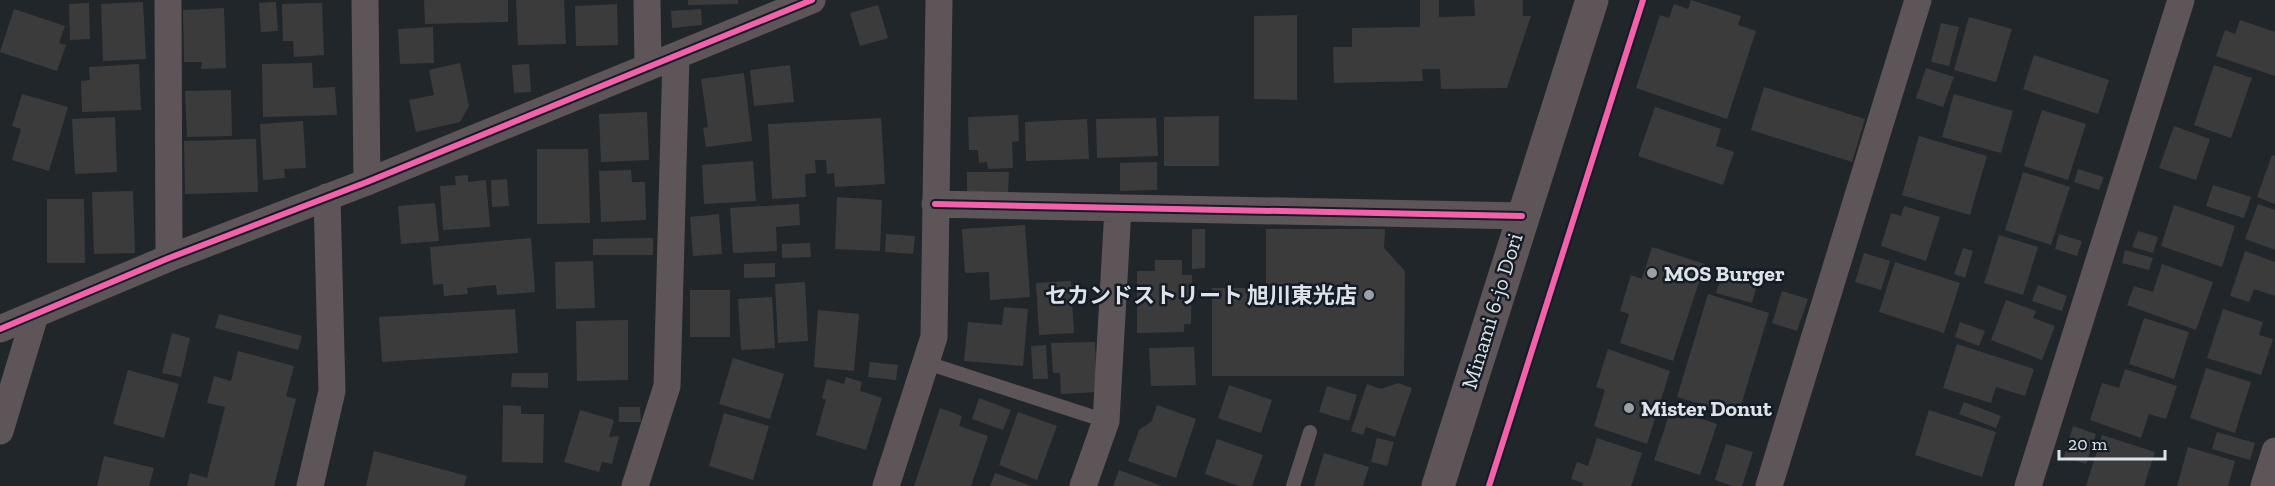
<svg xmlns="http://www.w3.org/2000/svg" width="2275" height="486" font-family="'Zilla Slab','Noto Sans JP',serif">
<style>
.building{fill:#3b3b3c}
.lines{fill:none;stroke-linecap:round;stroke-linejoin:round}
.service{stroke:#5d5558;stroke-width:14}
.minor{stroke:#5d5558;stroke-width:27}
.tertiary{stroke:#5d5558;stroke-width:33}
.cycleway-casing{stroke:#141d25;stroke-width:10}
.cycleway{stroke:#f560ab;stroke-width:6}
.poi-dot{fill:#9ba1a6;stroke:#141d25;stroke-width:2}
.labels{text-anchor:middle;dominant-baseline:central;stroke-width:5;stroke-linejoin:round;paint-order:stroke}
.poi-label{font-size:22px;font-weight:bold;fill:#dde3e9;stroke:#141d25;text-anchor:start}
.street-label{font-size:22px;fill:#dde3e9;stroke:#141d25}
</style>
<rect width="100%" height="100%" fill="#21262b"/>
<path class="building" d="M424 0H508V22L425 24Z
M516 0H564L566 44 518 45Z
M688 0H738V4L688 5Z
M1420 0H1439V17L1475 16 1474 0H1523V16H1531L1507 88 1441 89 1440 69H1422L1423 81 1334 83 1333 47H1352V28L1420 27Z
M1691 0 1741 16 1738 25 1756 31 1727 119 1636 88 1660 15 1669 18 1674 4 1688 9Z
M143 2 146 59 103 61 101 4Z
M276 2 278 31 261 32 259 3Z
M89 3 90 39 70 40 69 4Z
M322 3 324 55 294 57 293 41H283L282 4Z
M617 4 618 45 576 46 575 6Z
M878 5 888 38 860 46 850 13Z
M224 8 226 68 201 69 202 62H184L183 10Z
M14 9 65 26 59 43 66 45 57 71 0 52Z
M701 9 702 25 672 28 671 11Z
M1297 15V100L1254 99V16Z
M1969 17 2012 29 1996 82 1954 70Z
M2240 20 2275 32V76L2216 56 2225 30 2235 34Z
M1941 23 1959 27 1949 66 1931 62Z
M433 27 434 63 400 64 398 29Z
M2034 55 2109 80 2098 114 2023 89Z
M312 63 313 88 335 87 337 115 263 117 262 64Z
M460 63 469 106 460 122 416 132 409 100 434 95 429 70Z
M139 64 141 110 82 112 81 81 90 80 89 67Z
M529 64 531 92 514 93 512 65Z
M790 65 794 102 754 106 750 70Z
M2214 65 2252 78 2231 138 2194 125Z
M1926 68 1954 77 1943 107 1916 98Z
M744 73 752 141 706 147 703 128 708 127 701 79Z
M1764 87 1865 119 1852 162 1751 130Z
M231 90 232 136 187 137 185 91Z
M22 94 68 107 49 171 12 160 21 129 12 126Z
M1954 94 2013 111 2001 153 1942 137Z
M1655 107 1721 129 1716 146 1734 152 1723 185 1638 156Z
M2042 110 2086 124 2068 180 2024 166Z
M647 112 649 160 601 162 599 114Z
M1018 115 1019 141 1012 142 1013 168 988 169 987 162 979 163 978 150H969L968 117Z
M1219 116V166H1164V117Z
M115 117 117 172 75 174 72 119Z
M881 118 885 184 835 187 834 173 827 174 826 160H815L816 173 805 174 806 197 772 199 768 124Z
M1156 118 1158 156 1097 158 1096 119Z
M1087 119 1089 159 1026 161 1025 122Z
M303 121 306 168 284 169 285 178 263 180 260 124Z
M2174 126 2210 139 2196 180 2159 168Z
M1919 136 1987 156 1970 215 1902 195Z
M256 139 258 192 185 194 184 141Z
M537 149H588L590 223 537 224Z
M2272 155 2275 156V204L2257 197Z
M753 161 756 201 704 204 702 165Z
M1157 162V190L1120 191V163Z
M2078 169 2104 177 2099 190 2074 182Z
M631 170 632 182H645L646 220 601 222 599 171Z
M967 172H1009L1008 192H967Z
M2023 172 2070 187 2051 245 2005 230Z
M468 175V182L486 180 490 227 443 230 440 186 456 185 455 176Z
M507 179 509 206 492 207 491 180Z
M2213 185 2251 197 2244 218 2206 206Z
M133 191 135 253 94 254 92 192Z
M837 197 882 200 880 251 835 249Z
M47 199H84L85 263H47Z
M435 203 439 241 401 244 398 206Z
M799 204 800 225 776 227 777 251 733 253 730 208Z
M2258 204 2275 210V250L2245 239Z
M2174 205 2235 226 2222 267 2161 246Z
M1904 206 1940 217 1926 261 1881 246 1891 213 1901 216Z
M719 214 722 254 693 256 690 217Z
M1025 225 1030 297 990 300 989 272 965 273 962 229Z
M1192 229H1205V268L1192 269Z
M1266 229H1385L1384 248 1405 271 1404 376H1212V288H1266Z
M2138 231 2158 237 2153 253 2132 247Z
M886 234 915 236 913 254 885 252Z
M2059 234 2082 241 2077 256 2055 249Z
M1999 235 2038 247 2023 295 1984 283Z
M531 238 535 292 497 295 496 285 467 288 468 294 444 296 443 284 433 285 430 247Z
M653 238V255H593V239Z
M810 243 811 257 782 258V244Z
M1652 247 1705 264 1673 361 1620 343 1629 314 1620 311 1631 275 1642 279Z
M1963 248 1973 251 1965 278 1954 274Z
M2125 250 2153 258 2149 270 2122 263Z
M2245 251 2275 262V296L2254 289 2249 302 2230 296Z
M1864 253 1890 261 1881 290 1855 282Z
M1155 260H1182V275H1192L1191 324H1184V332L1137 333V271H1155Z
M593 261 595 308 556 309 555 262Z
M1895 262 1960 283 1944 333 1879 312Z
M775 263V277L744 278V264Z
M2162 264 2213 282 2196 330 2127 305 2134 286 2153 292Z
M1722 275 1757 286 1752 303 1716 293Z
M1071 281 1074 333 1039 335 1036 283Z
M805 282 808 341 778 343 775 284Z
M2038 285 2067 296 2062 311 2032 301Z
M690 290H730V337H690Z
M1782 291 1808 299 1797 331 1772 323Z
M1708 294 1769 313 1738 415 1677 397Z
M772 297 775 348 741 350 738 299Z
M2006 300 2036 311 2033 318 2055 326 2042 360 1991 340Z
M1004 307 1028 309 1023 366 964 361 968 322 1002 325Z
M515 309 518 353 382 362 379 317Z
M2223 309 2263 322 2259 335 2273 339 2261 375 2207 358Z
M818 310 859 314 854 371 814 367Z
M219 314 302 336 298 350 215 328Z
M2144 318 2189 332 2174 379 2129 364Z
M628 320V380L577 381 576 321Z
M1960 322 1985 331 1979 346 1955 337Z
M172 333 190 338 181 377 162 373Z
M1095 342 1097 392 1061 394 1060 373H1053L1051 343Z
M1957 344 2034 369 2025 396 1996 387 1991 403 1943 388Z
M1046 345 1048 379H1033L1031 346Z
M1194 347 1196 385 1151 386 1149 348Z
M1608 349 1670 371 1647 444 1594 426 1605 390 1596 387Z
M238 351 294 366 286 396 296 399 274 486H187L190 473 207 478 225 407 207 403 214 376 231 381Z
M733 358 784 374 770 419 719 404Z
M870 362 898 365 896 380 868 377Z
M2206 368 2251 382 2235 433 2190 418Z
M2125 369 2177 386 2166 419 2149 414 2141 438 2090 420 2102 383 2119 388Z
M128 370 179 384 164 438 113 424Z
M512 373H548V388L511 387Z
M846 377 862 382 860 391 882 398 866 450 816 435 826 400 822 398 827 379 844 384Z
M1398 383 1412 388 1395 437 1366 427 1363 435 1351 431 1367 384 1381 389Z
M1229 385 1272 400 1261 433 1218 418Z
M1327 386 1357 395 1349 421 1319 412Z
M979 398 1011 410 1003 430 972 419Z
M1964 402 2001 416 1996 428 1959 414Z
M503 405 521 406V414H544L543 463 502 462Z
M1157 405 1196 419 1176 478 1128 461 1139 430 1152 421Z
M619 407H640L641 422H619Z
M940 408 962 416 959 426 988 436 971 486H914Z
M1671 409 1717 424 1700 475 1654 460Z
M580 410 614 420 609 437 619 436 612 464 602 462 599 472 564 462Z
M1929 410 1996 432 1982 477 1915 455Z
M1018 412 1057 426 1037 480 999 465Z
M724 413 769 426 753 480 709 466Z
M2073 426 2096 434 2086 464 2064 457Z
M2217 432 2255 443 2250 460 2212 449Z
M2102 435 2155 452 2144 486H2086Z
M1377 438 1394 442 1387 466 1371 462Z
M1597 438 1642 453 1631 486H1582L1583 483 1571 479 1577 462 1588 466Z
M1217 439 1263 455 1252 486H1239L1205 474Z
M1726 444 1753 452 1742 486H1732L1715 480Z
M2188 447 2235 461 2228 486H2177Z
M374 451 467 476 464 486H366Z
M1324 453 1369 467 1363 486H1314Z
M104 456 154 468 149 486H97Z
M1119 470 1162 486H1113Z
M995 473 1031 486H990Z"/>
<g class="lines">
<path class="service" d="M927 363 1106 421
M1293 486 1310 432"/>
<path class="minor" d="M168 0 169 258
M365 0 367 182
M647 0 648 66
M935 204 1522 216
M0 329 169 258 367 182 812 0
M0 431 35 315
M310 486 332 391 327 197
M635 486 667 386 676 56
M886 486 934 337 939 0
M1083 486 1106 421 1118 208
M1769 486 1918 0
M2028 486 2181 0
M2264 486 2275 451"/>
<path class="tertiary" d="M1438 486 1592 0"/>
<g class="cycleway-casing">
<path id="cycleway" d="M935 204 1522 216
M0 329 169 258 367 182 812 0
M1489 486 1643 0"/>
</g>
<use href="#cycleway" class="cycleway"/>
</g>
<g class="poi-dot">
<circle cx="1652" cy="273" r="6"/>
<circle cx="1369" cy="295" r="6"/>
<circle cx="1629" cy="408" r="6"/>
</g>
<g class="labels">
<g class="poi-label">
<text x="1664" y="273">MOS Burger</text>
<text x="1357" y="295" text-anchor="end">セカンドストリート 旭川東光店</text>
<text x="1641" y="408">Mister Donut</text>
</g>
<g class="street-label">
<text transform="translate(1492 311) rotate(-73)">Minami 6-jo Dori</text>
</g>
</g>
<path d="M2059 450v9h106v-9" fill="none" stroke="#dde3e9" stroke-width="3"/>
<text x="2068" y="450" font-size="18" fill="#dde3e9" stroke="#141d25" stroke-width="4.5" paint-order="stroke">20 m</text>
</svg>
